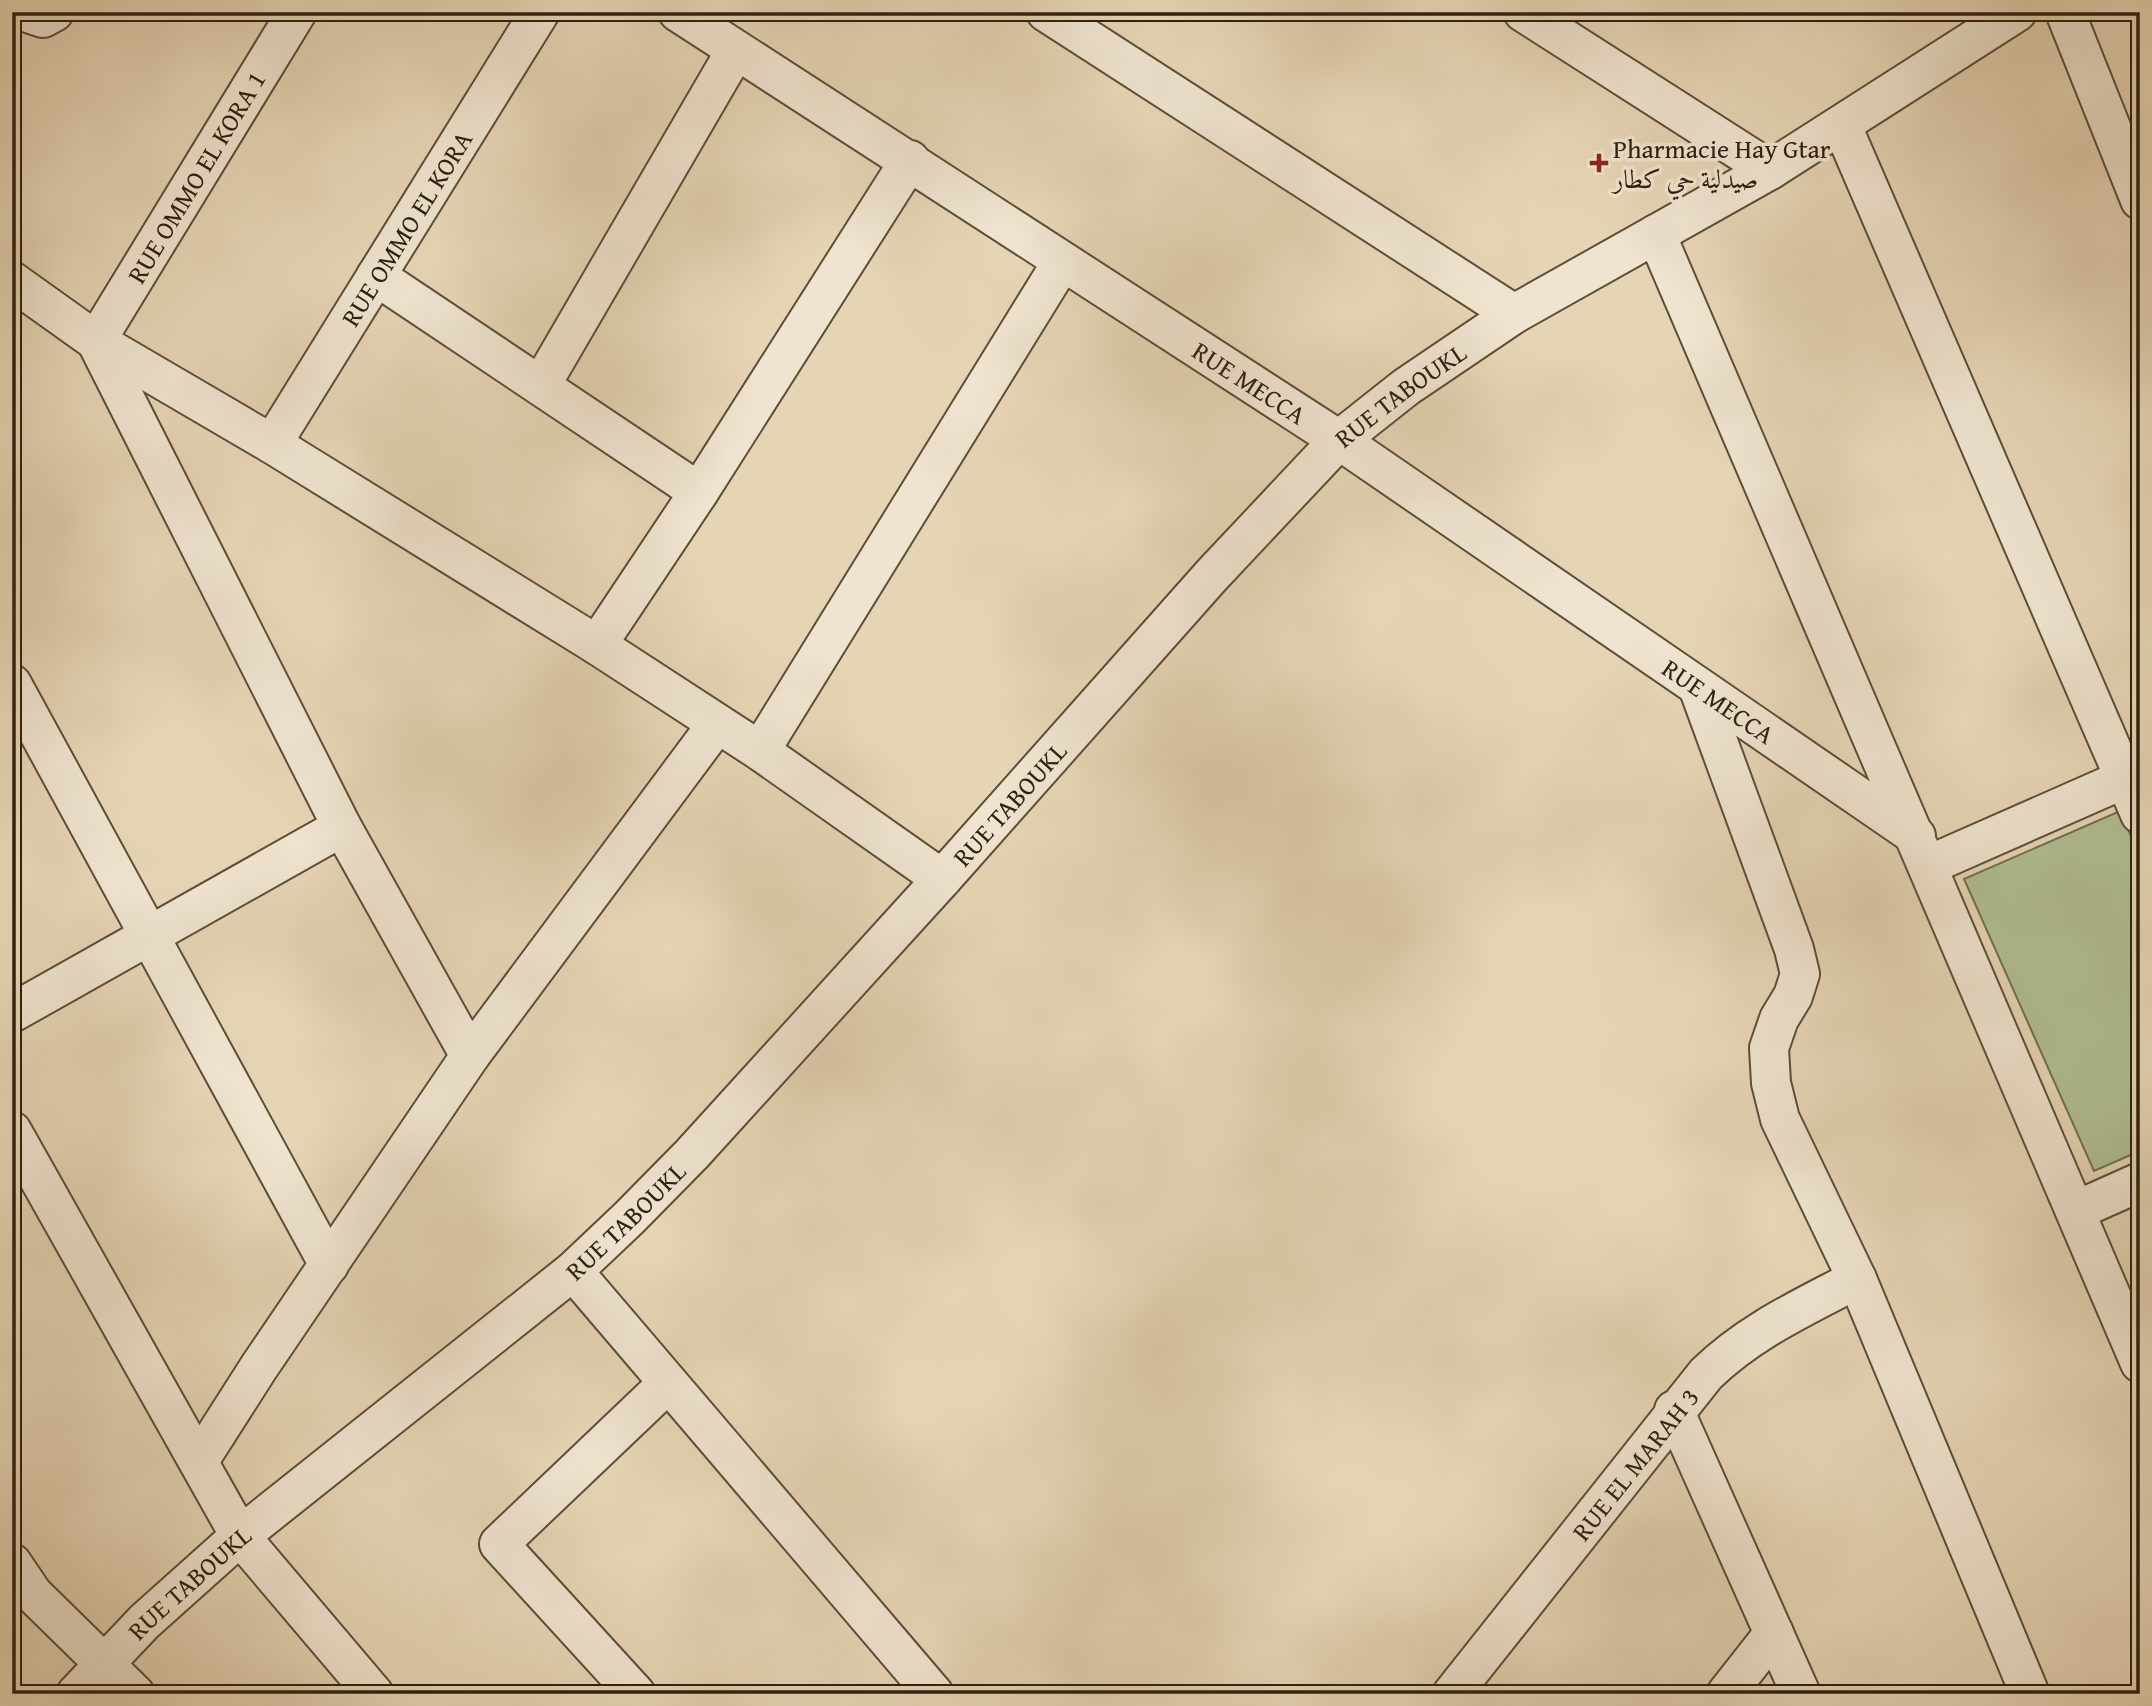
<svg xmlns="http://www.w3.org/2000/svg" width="2152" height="1706" font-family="'Gentium Book Plus',Amiri,serif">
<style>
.green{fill:#b0be91;stroke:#6f7051;stroke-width:2}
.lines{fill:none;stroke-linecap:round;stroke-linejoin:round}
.minor-casing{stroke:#5c4e3a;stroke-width:42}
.minor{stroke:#efe4cf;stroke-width:38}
.poi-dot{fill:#8f2418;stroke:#efe4cf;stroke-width:2.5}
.labels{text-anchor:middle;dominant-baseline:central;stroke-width:7;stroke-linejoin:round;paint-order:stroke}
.poi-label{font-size:26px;fill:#2e2111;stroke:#efe4cf;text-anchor:start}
.street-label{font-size:26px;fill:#2e2111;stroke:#efe4cf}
</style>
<rect width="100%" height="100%" fill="#e6d5b5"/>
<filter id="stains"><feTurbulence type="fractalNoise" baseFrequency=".00286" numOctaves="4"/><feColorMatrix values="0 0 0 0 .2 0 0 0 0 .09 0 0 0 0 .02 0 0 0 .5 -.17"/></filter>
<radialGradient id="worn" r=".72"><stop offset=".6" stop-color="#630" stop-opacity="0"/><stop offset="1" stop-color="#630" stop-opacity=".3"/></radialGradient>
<path class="green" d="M2120 811 2140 857V1151L2094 1171 1964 879Z"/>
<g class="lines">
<g class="minor-casing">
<g id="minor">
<path d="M25 12 43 18 54 12"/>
<path d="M297 12 96 341 342 827 470 1056"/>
<path id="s1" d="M678 12 1339 440 1916 836"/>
<path d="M1046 12 1514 314"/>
<path d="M1523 12 1770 170"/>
<path d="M2065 12 2140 200"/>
<path d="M1842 126 2140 814"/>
<path d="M1656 234 2140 1363"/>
<path d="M376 276 699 492"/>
<path d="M12 281 96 341 272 444 597 645 760 751 942 879"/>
<path d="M541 385 736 50"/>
<path id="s2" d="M272 444 540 12"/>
<path d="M597 645 699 492 910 160"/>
<path d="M12 684 329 1265"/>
<path d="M1698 687 1794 949 1800 974 1793 996 1779 1019 1769 1048 1771 1083 1780 1119 1857 1279 2030 1694"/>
<path d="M760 751 1062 262"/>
<path d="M1929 865 2140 772"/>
<path d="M12 1013 342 827"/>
<path d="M12 1131 240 1536 374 1694"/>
<path d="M2075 1211 2140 1182"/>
<path d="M573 1271 934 1694"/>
<path d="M1674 1410 1801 1694"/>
<path d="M199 1461 259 1367 470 1056 717 724"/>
<path d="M12 1563 33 1594 135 1694"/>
<path id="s3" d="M76 1694 144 1622 240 1536 573 1271 629 1218 692 1154 942 879 1212 575 1339 440 1406 387 1514 314 1770 170 2017 12"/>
<path d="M636 1694 499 1544 668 1383"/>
<path id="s4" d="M1452 1694 1706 1374C1750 1331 1804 1307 1857 1279"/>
<path d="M1726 1694 1774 1633"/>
</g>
</g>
<use href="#minor" class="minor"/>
</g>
<path class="poi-dot" d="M1595.5 152.5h7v7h7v7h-7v7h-7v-7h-7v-7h7z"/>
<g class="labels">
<g class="poi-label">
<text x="1613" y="148">Pharmacie Hay Gtar<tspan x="1613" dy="30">صيدلية حي كطار</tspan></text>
</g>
<g class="street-label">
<text transform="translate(196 177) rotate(-59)">RUE OMMO EL KORA 1</text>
<text stroke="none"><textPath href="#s2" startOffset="254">RUE OMMO EL KORA</textPath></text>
<text stroke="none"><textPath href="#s1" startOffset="681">RUE MECCA</textPath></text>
<text stroke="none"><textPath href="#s3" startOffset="1860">RUE TABOUKL</textPath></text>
<text stroke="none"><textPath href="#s1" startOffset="1248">RUE MECCA</textPath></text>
<text stroke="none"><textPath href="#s3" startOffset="1293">RUE TABOUKL</textPath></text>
<text stroke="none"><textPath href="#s3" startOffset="726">RUE TABOUKL</textPath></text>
<text stroke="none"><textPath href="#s4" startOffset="294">RUE EL MARAH 3</textPath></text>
<text stroke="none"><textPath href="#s3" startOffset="159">RUE TABOUKL</textPath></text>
</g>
</g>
<rect width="2152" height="1706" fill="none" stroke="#e6d5b5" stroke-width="42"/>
<rect x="14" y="14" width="2124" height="1678" fill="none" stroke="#2e2111" stroke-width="3.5"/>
<rect x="21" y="21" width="2110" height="1664" fill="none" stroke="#2e2111" stroke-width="2"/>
<rect width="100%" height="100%" filter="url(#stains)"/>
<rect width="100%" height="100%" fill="url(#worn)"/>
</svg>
